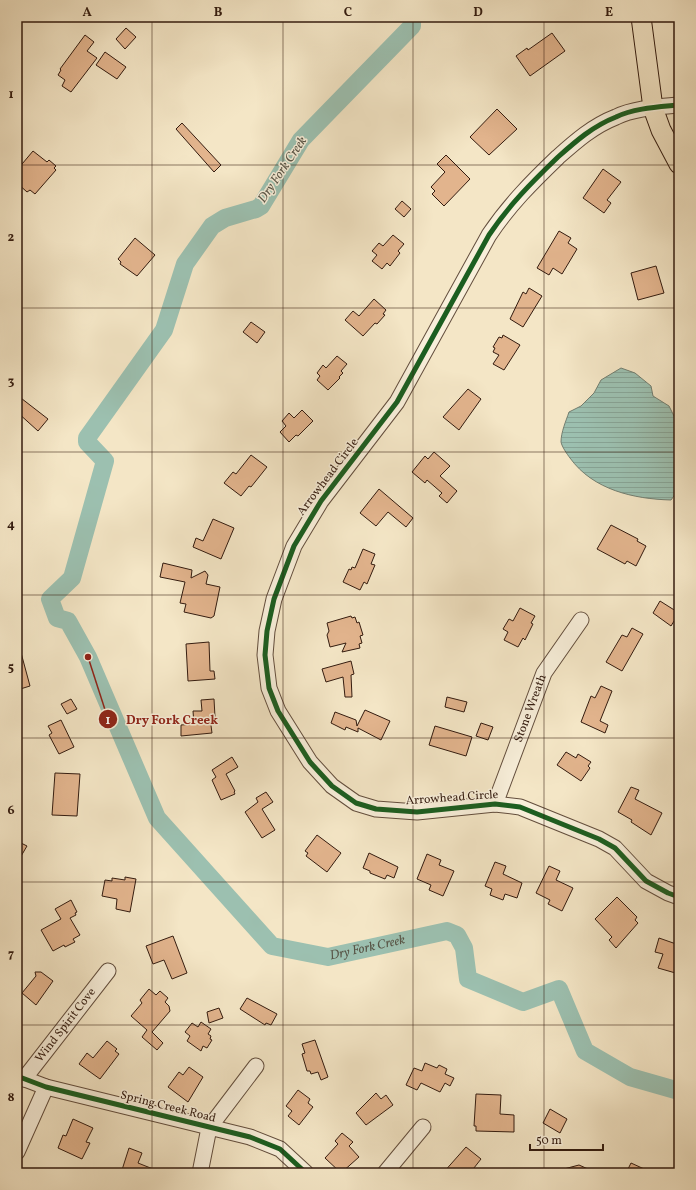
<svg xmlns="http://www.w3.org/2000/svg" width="696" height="1190" font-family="Vollkorn,serif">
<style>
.water{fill:url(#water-rules);stroke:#727e70}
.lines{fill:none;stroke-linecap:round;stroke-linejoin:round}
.river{stroke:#9cc0b0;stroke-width:18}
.building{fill:#e2b48d;stroke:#331b0f}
.minor-casing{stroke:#634e3d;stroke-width:17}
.major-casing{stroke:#331b0f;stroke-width:21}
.minor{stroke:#f8efda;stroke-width:15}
.major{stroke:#f4e6c6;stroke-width:19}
.cycleway-casing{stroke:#f8efda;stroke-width:8}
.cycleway{stroke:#1b5e20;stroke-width:5}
.grid{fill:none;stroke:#331b0f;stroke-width:1;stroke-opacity:0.55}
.labels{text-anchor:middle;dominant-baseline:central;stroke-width:3;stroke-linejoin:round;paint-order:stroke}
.street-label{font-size:12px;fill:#331b0f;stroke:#f8efda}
.water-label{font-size:13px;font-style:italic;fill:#585547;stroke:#f8efda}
.leader{fill:none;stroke:#8f2418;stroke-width:1.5}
.callout-dot{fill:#8f2418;stroke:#f8efda;stroke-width:1.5}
.mark-label{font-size:12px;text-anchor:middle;font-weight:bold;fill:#fff}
.callout-label{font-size:13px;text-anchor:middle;font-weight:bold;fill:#8f2418;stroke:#f8efda;stroke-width:3;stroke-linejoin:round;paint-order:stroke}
.neatline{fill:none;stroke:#331b0f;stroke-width:1.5}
.grid-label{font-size:13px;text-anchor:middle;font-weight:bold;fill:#331b0f}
</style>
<defs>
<pattern id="water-rules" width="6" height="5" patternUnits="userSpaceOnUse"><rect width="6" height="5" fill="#9cc0b0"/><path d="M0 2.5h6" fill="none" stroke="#87a496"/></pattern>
</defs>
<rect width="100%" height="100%" fill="#f4e6c6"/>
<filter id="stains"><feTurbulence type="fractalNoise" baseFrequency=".005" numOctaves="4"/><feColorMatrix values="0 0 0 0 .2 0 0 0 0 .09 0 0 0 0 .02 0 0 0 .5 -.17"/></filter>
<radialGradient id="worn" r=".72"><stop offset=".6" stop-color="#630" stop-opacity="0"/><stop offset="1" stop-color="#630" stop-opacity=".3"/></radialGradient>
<path class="water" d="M621 368 635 373 651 386 653 396 669 406 679 426V489L671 500C634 499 593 490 570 458 567 454 562 447 561 442 561 432 566 421 569 412L581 406 594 393 601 380Z"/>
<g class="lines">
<path class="river" id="s1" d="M412 17V26L301 140 261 206 256 209 225 218 212 226 185 264 164 330 87 438V442L105 461 72 578 50 599 57 618 68 621 88 657 157 818 272 946 328 957 447 931 457 935 464 948 468 979 523 1002 559 989 585 1051 630 1077 679 1091"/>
</g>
<path class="building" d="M126 28 136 37 125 49 116 39Z
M552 33 565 51 530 76 516 56 527 48 528 50Z
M85 35 94 42 87 51 97 58 71 92 62 86 65 80 58 75 61 70 60 69Z
M105 52 126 67 117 79 96 65Z
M497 109 517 129 489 155 470 137Z
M182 123 221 165 214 172 176 129Z
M33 151 47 162 49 160 56 166 54 168 56 170 35 194 30 190 27 192 17 183V170Z
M446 155 470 179 444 206 432 194 435 191 431 187 445 172 437 164Z
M603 169 621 182 607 200 611 203 604 213 583 198Z
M402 201 411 209 404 217 395 209Z
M559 231 571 238 568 243 577 249 562 274 553 268 549 275 537 268Z
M393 235 404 244 398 251 400 253 390 266 387 263 382 269 372 261 377 255 372 251 379 243 383 246Z
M135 238 155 255 137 276 120 264 121 262 118 259Z
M656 266 664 293 638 300 631 273Z
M529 288 542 296 523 327 510 319 523 292 526 294Z
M374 299 386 310 383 314 385 315 377 324 375 323 363 336 345 320 353 311 359 316Z
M251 322 265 332 257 343 243 332Z
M503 335 520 345 504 370 493 364 499 355 493 352 495 348 493 347 499 337 502 338Z
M337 356 347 364 341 371 343 373 339 377 340 378 328 390 317 380 320 376 317 373 323 365 326 368Z
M468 389 481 399 459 430 443 417Z
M17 395 48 419 38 431 17 412Z
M302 410 313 421 298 436 296 435 289 442 280 432 286 426 282 421 289 413 294 418Z
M434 452 450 466 440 476 457 491 447 503 439 496 442 493 427 480 425 483 412 472 425 456 428 459Z
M251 455 267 467 251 487 249 486 241 496 224 483 233 472 236 474Z
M379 489 413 518 406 527 388 512 376 526 360 513Z
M213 519 234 528 221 559 193 547 196 538 203 541Z
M611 525 638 539 637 541 646 546 636 566 627 561 625 564 597 549Z
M363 549 375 554 371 564 375 565 367 584 364 582 360 590 343 582 349 569 351 570 352 567 355 568Z
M163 563 192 570 191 578 205 571 208 575 206 584 220 587 214 616 211 618 184 612 186 604 180 603 185 582 160 577Z
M660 601 679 613 671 626 653 613Z
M520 608 535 616 531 623 533 624 525 640 523 638 518 647 504 640 508 632 503 629 509 619 513 621Z
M351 616 352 618 355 617 357 623 359 622 363 635 360 636 362 643 359 644 360 648 342 652 346 643 330 647 327 635 329 631 327 623Z
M632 628 643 634 622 671 606 662 622 635 627 637Z
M209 642 210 671H214L215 679 188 681 186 644Z
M20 649 30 686 17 690V650Z
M351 661 354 674 351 675 352 697H345L343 677 326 682 322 669Z
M601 686 612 691 600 721 608 725 605 733 581 722 591 696 595 698Z
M447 697 467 702 464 712 445 707Z
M71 699 77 709 67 714 61 704Z
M214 699 215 717 210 718 212 733 181 736V725L194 724 193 711H202L201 700Z
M365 710 390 721 381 740 358 728V732L346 727 345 730 331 723 335 712 356 720 357 726Z
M61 720 74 747 59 754 49 735 52 733 48 726Z
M481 723 493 727 488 740 476 736Z
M435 726 472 737 466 756 429 745Z
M566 752 576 758 578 754 591 762 588 766 590 768 581 781 557 765Z
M232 757 238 767 226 774 235 791 234 792 235 794 221 800 212 780 216 777 212 770Z
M55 773 80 774 77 816 52 815Z
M631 787 639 790 635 799 662 813 651 835 631 822 632 820 618 812Z
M266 792 273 802 262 809 275 830 262 838 245 812 258 802 256 798Z
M317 835 341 853 327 872 306 856 308 853 305 851Z
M17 841 27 846 17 863Z
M369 853 398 867 394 878 387 875 385 879 370 873V871L363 868Z
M427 854 441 860 439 865 454 871 443 896 429 890 431 885 417 879Z
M495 862 506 866 503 874 522 883 517 898 505 894 503 900 490 895 492 889 485 886Z
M549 866 560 871 556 880 573 888 562 911 548 904 550 900 536 893Z
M125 877 136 879 130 912 116 909 117 899 102 896 105 880 112 881V878L125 880Z
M617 897 637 917 635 920 638 923 616 948 609 940 612 937 595 919Z
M71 900 77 912 75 913 76 915 70 918 80 935 73 939 75 942 65 947 64 945 53 951 41 930 61 919 55 909Z
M173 936 187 973 172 979 164 960 153 964 146 946Z
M659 938 679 945V974L658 968 663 954 655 952Z
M35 972H41L53 981 36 1005 22 993 36 976Z
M149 989 156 995 160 991 168 998 165 1002 169 1006 170 1011 152 1032 163 1043 157 1050 142 1037 147 1030 131 1016 142 1003 140 1000Z
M247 998 277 1014 271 1025 266 1023 265 1025 240 1009Z
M219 1008 223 1018 209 1023 207 1012Z
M201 1022 211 1029 208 1034 211 1036 210 1039 212 1040 207 1048 203 1046 201 1051 187 1041 190 1036 185 1032 192 1023 198 1027Z
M315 1040 328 1077 321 1080 318 1072 311 1074 310 1071H307L302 1054 305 1053 302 1044Z
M107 1041 117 1049 115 1051 119 1054 100 1079 79 1064 87 1053 93 1058Z
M425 1063 437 1068 439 1065 447 1069 445 1074 454 1078 450 1086 445 1083 440 1092 421 1083 417 1090 406 1085 414 1068 422 1071Z
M189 1067 203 1077 188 1102 168 1087 179 1072 183 1075Z
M298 1090 310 1099 308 1103 313 1107 299 1125 288 1116 292 1111 286 1106Z
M376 1093 381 1099 386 1095 393 1105 366 1125 356 1113Z
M476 1094 501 1095 500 1114 514 1115V1132L476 1131V1126H474Z
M550 1109 567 1119 560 1133 543 1123Z
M73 1119 93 1128 86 1142 90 1143 82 1159 58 1148 63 1135 66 1136Z
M342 1133 353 1142 349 1146 359 1157 341 1173 325 1158 338 1144 335 1141Z
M466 1147 481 1159 470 1173H443Z
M129 1148 142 1153 138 1163 163 1173H121Z
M631 1163 653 1173H626Z
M579 1165 597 1173H560V1170Z"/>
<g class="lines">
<g class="minor-casing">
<g id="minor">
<path d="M679 105C659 107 634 108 616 117 593 126 576 141 558 157 532 182 509 205 489 235L397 402 321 501 294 546 274 599 267 631 265 655 269 688 278 711 310 762 332 786 356 803 376 809 417 812 495 804 520 807 599 839 615 848 646 881 668 893 679 897"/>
<path id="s2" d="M495 804 544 673 581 620"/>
<path d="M17 1076 46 1087 250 1137 280 1149 306 1173"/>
<path id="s3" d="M24 1079 108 971"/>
<path d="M17 1152 46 1087"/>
<path d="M200 1173 209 1128 256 1066"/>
<path d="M385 1173 423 1127"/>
</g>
</g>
<g class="major-casing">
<path id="major" d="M641 17 653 108 661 130 679 164"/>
</g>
<use href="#minor" class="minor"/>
<use href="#major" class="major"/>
<g class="cycleway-casing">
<path id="cycleway" d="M679 105C659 107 634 108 616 117 593 126 576 141 558 157 532 182 509 205 489 235L397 402 321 501 294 546 274 599 267 631 265 655 269 688 278 711 310 762 332 786 356 803 376 809 417 812 495 804 520 807 599 839 615 848 646 881 668 893 679 897
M17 1076 46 1087 250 1137 280 1149 306 1173"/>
</g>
<use href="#cycleway" class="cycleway"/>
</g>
<path class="grid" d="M152 17V1173M283 17V1173M413 17V1173M544 17V1173M17 165H679M17 308H679M17 452H679M17 595H679M17 738H679M17 882H679M17 1025H679"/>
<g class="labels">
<g class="street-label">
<text transform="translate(328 477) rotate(-53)">Arrowhead Circle</text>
<text stroke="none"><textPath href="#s2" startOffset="102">Stone Wreath</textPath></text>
<text transform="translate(452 798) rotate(-4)">Arrowhead Circle</text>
<text stroke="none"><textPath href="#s3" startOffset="68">Wind Spirit Cove</textPath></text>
<text transform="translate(168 1107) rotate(14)">Spring Creek Road</text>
</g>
<g class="water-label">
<text transform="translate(283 170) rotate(-56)">Dry Fork Creek</text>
<text stroke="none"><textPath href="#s1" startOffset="1247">Dry Fork Creek</textPath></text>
</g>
</g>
<path class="leader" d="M88 657L108 719"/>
<g class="callout-dot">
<circle cx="88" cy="657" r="4"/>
<circle cx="108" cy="719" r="10"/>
</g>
<g class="mark-label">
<text x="108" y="724">1</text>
</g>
<g class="callout-label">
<text x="172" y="724">Dry Fork Creek</text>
</g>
<rect width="696" height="1190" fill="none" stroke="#f4e6c6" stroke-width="44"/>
<path d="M530 1144v6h73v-6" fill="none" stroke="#331b0f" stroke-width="2"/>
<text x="536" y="1144" font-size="12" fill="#331b0f" stroke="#f8efda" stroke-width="3" paint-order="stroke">50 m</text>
<rect x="22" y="22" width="652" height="1146" class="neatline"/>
<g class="grid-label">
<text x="87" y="16">A</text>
<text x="218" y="16">B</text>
<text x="348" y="16">C</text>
<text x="478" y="16">D</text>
<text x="609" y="16">E</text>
<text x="11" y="98">1</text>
<text x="11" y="241">2</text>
<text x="11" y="385">3</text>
<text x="11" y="528">4</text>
<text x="11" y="671">5</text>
<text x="11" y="814">6</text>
<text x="11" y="958">7</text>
<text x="11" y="1101">8</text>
</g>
<rect width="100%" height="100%" filter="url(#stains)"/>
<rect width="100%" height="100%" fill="url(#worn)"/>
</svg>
